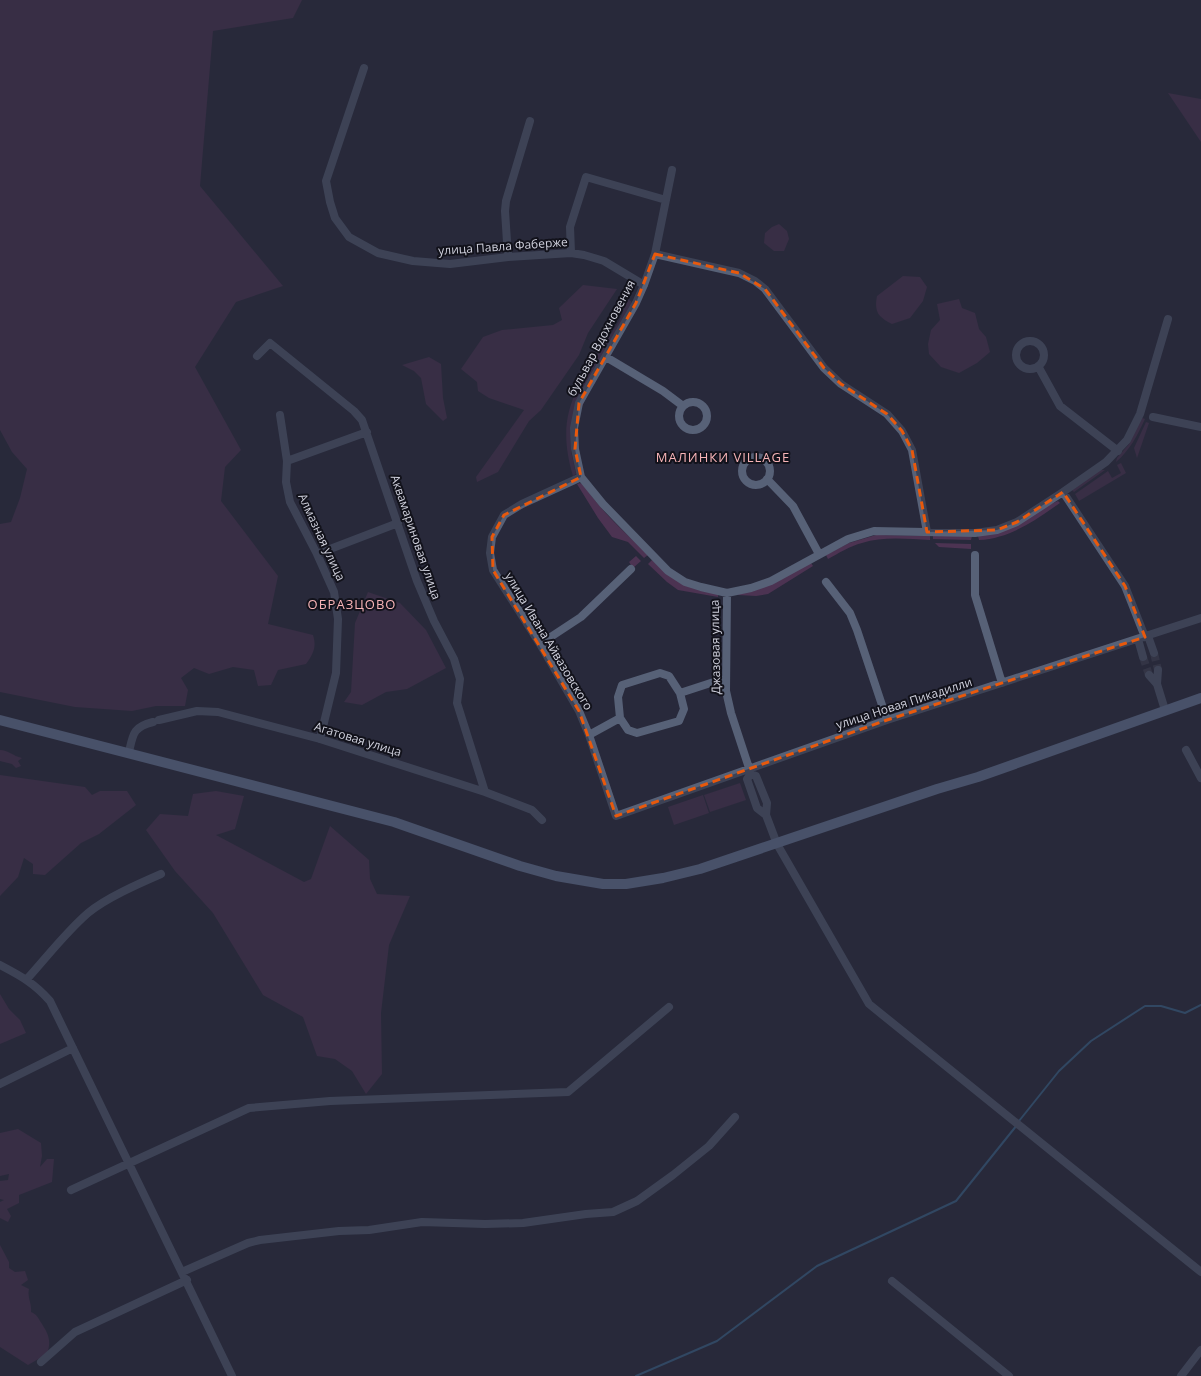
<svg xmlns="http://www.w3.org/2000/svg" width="1201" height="1376" font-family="'Open Sans',sans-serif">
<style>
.green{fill:#4c3352}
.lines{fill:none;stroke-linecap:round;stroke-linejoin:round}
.stream{stroke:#3c6b93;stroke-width:2}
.street-tunnel{stroke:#414253;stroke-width:8;stroke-dasharray:8 4;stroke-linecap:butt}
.street{stroke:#576177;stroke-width:8}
.secondary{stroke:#6f80a2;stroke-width:10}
.marked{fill:none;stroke:#e8590c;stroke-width:3;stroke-dasharray:8 5;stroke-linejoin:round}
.labels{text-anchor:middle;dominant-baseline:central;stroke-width:4;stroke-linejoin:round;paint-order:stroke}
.street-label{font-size:12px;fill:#d0d1dd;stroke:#12121b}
.neighbourhood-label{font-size:13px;letter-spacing:1px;fill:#f8b4b7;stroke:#12121b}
</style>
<rect width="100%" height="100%" fill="#28293b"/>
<path class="green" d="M0 0H302L293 18 213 31 200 186 283 286 236 302 195 367 241 450 225 467 221 501 278 576 268 624 313 635C317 647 313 654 306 664L278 670 271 685 258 686 254 670 233 667 209 674 194 668 181 678 188 690 185 706H156L132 711 75 707 0 692V524L11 522 20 498 27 469 12 452 0 430Z
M1168 93 1201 99V142Z
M779 224 787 231 789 239 784 251H774L764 243 765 233 772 227Z
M903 276 920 277 927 287 923 301 910 318 892 324C878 317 874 312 877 296Z
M583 285 617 289 588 333 579 355 541 410 529 421 498 472 477 482 476 477 524 410 489 398 478 391 477 382 461 369 483 337 502 330 553 325 562 320 559 308Z
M626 299 631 301 632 306 571 428V451L576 474 573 476C555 415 575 390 607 340 616 326 624 316 626 299Z
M959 299 962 308 975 313 979 329 986 337 990 352 977 363 959 373 941 367 929 354 928 344 931 330 940 320 937 304Z
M429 357 441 364 443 398 447 418 443 421 426 404 421 378 414 371 402 365Z
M1142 418 1145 419C1137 436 1130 450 1116 462L1117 458 1129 444Z
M1146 422 1149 423 1137 458 1134 448Z
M1121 463 1126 473 1079 501 1075 494 1108 471 1112 478 1121 473 1117 465Z
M1100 470H1105L1074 492 1072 490Z
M580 483C587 486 589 494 594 499 610 520 630 537 648 555L644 558 628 542 612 537 598 518 577 484Z
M1058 501 1060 503C1034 521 1011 538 979 540L978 536Z
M876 535 930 536V540C908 539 883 536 862 543 850 546 839 553 828 559L826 555 849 543Z
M933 535 972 536 971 540 933 539Z
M935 543 971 544V549L939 547Z
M636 556 641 561 633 568 629 562Z
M652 560 670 576 718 593V597L678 590 667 582 648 564Z
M811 563 813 566 768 594 756 596 738 595 739 593Z
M368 592 400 603 426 630 446 668 407 689 386 692 362 705 344 702 351 692 355 623Z
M0 750C8 750 13 756 22 758L18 761 21 766 16 768 12 764 0 761Z
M0 775 85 787 92 795 100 791H127L136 805 99 834 81 843 45 875 33 874V864L24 858 18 877 0 896Z
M740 783 746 800 710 812 704 795Z
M216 791 244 796 235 829 216 835 304 882 311 879 330 826 369 860 370 879 377 894 410 896 389 945 381 1013 382 1074 366 1094 352 1071 335 1059 317 1056 303 1017 263 995 213 913 175 871 146 830 160 814 188 816 193 794Z
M703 795 709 813 674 825 668 807Z
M0 994 9 1009 20 1020 26 1033 0 1044Z
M18 1129 41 1143 42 1156 40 1167 47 1159H54L52 1182 19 1195V1203L7 1209 11 1216 8 1222 0 1218V1202L4 1200 0 1199V1181L8 1180 9 1174 0 1176V1133Z
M0 1245 9 1262V1268L15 1272 25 1271 28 1280 21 1285 29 1289C27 1298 32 1303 31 1312 36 1314 38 1317 40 1321 48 1333 52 1340 47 1354L28 1365 0 1347Z"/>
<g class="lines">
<path class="stream" d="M1019 1121 1059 1071 1091 1041 1145 1006H1161L1185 1013 1201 1005
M636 1376 717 1341 817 1266 956 1201 1017 1125"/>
<path class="street-tunnel" d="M1154 653 1158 670
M1143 657 1149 675"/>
<path class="street" d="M364 68 326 181 330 202 335 218 349 237 378 253 413 261 450 264 508 257 571 253 584 255 604 261 644 285
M672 170 655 254 644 285 636 303 579 403 574 428 575 449 581 477 603 504 668 571 685 582 701 587 727 593 751 588 771 581 848 539 874 531 975 533 997 530 1017 522 1063 492 1106 462 1127 440 1140 414 1168 319
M571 253 570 227 586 177 666 200
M655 254 739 273 755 281 765 289 824 368 841 384 887 414 902 431 912 450 927 532
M508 257 505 211 506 201 530 121
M1016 355a14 14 0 1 1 28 0a14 14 0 1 1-28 0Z
M257 356 270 343 354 411 362 420 417 581 434 621 454 659 460 679 457 703 485 792
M606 357 663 391 683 406
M1038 366 1060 406 1118 451
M679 416a14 14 0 1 1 28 0a14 14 0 1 1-28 0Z
M280 415 287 461 286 482 290 502 317 554 334 592 338 619 336 673 320 739
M1153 417 1201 427
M742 471a14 14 0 1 1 28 0a14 14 0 1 1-28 0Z
M287 461 367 432
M581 477 522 504 504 515 492 537 490 553 493 570 540 644 579 711 589 735 616 816 887 720 1201 618
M767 479 793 506 819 554
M1063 492 1125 586 1145 637
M317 554 398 523
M975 555V595L1002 683
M826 582 850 613 857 630 887 720
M727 593 726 691 731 713 751 774
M1148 636 1154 653
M1138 639 1143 657
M540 644 581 617 631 569
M1149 675 1157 684 1158 670
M1157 684 1165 710
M620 718 618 697 622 685 660 673 669 676 680 693
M159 720 197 711 218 712 320 739 485 792 532 810 542 820
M589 735 620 718 628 730 637 733 679 721 684 709 680 693 726 678
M1186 750 1201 778
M129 752C133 734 133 727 153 722
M751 774 756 776 767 803 766 815 757 808 747 779Z
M766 815 777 844 869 1004 1201 1272
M0 965C21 976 34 983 50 1001L232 1376
M27 979C47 957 65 933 88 913 106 898 138 884 161 874
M0 1084 73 1048
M71 1190 249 1108 330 1101 568 1092 669 1007
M182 1272 248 1243 260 1240 339 1231 369 1230 422 1222 485 1224 523 1223 586 1214 613 1212 637 1201 673 1175 709 1146 735 1117
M892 1281 1009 1376
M41 1362 75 1332 187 1280
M1181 1376 1201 1350"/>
<path class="secondary" d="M0 720 394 822 520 866 556 876 603 884H626L663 878 700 869 937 789 978 777 1201 698"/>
</g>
<path d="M0 0H1201V1376H0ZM655 254 739 273 765 289 824 368 841 384 887 414 902 431 912 450 927 532 997 530 1017 522 1063 492 1125 586 1145 637 887 720 616 816 579 711 493 570 492 537 504 515 581 477 575 449 579 403 636 303Z" fill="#28293b" fill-opacity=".55" fill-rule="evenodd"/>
<path class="marked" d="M655 254 739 273 765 289 824 368 841 384 887 414 902 431 912 450 927 532 997 530 1017 522 1063 492 1125 586 1145 637 887 720 616 816 579 711 493 570 492 537 504 515 581 477 575 449 579 403 636 303Z"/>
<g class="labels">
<g class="street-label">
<text transform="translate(503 246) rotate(-4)">улица Павла Фаберже</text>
<text transform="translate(601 338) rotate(-62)">бульвар Вдохновения</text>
<text transform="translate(322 537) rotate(65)">Алмазная улица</text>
<text transform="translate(416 537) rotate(71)">Аквамариновая улица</text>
<text transform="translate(549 641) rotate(59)">улица Ивана Айвазовского</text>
<text transform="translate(715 647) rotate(-91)">Джазовая улица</text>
<text transform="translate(904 703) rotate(-18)">улица Новая Пикадилли</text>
<text transform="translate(358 739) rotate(17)">Агатовая улица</text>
</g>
<g class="neighbourhood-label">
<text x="723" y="457">МАЛИНКИ VILLAGE</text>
<text x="352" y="604">ОБРАЗЦОВО</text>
</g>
</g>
</svg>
